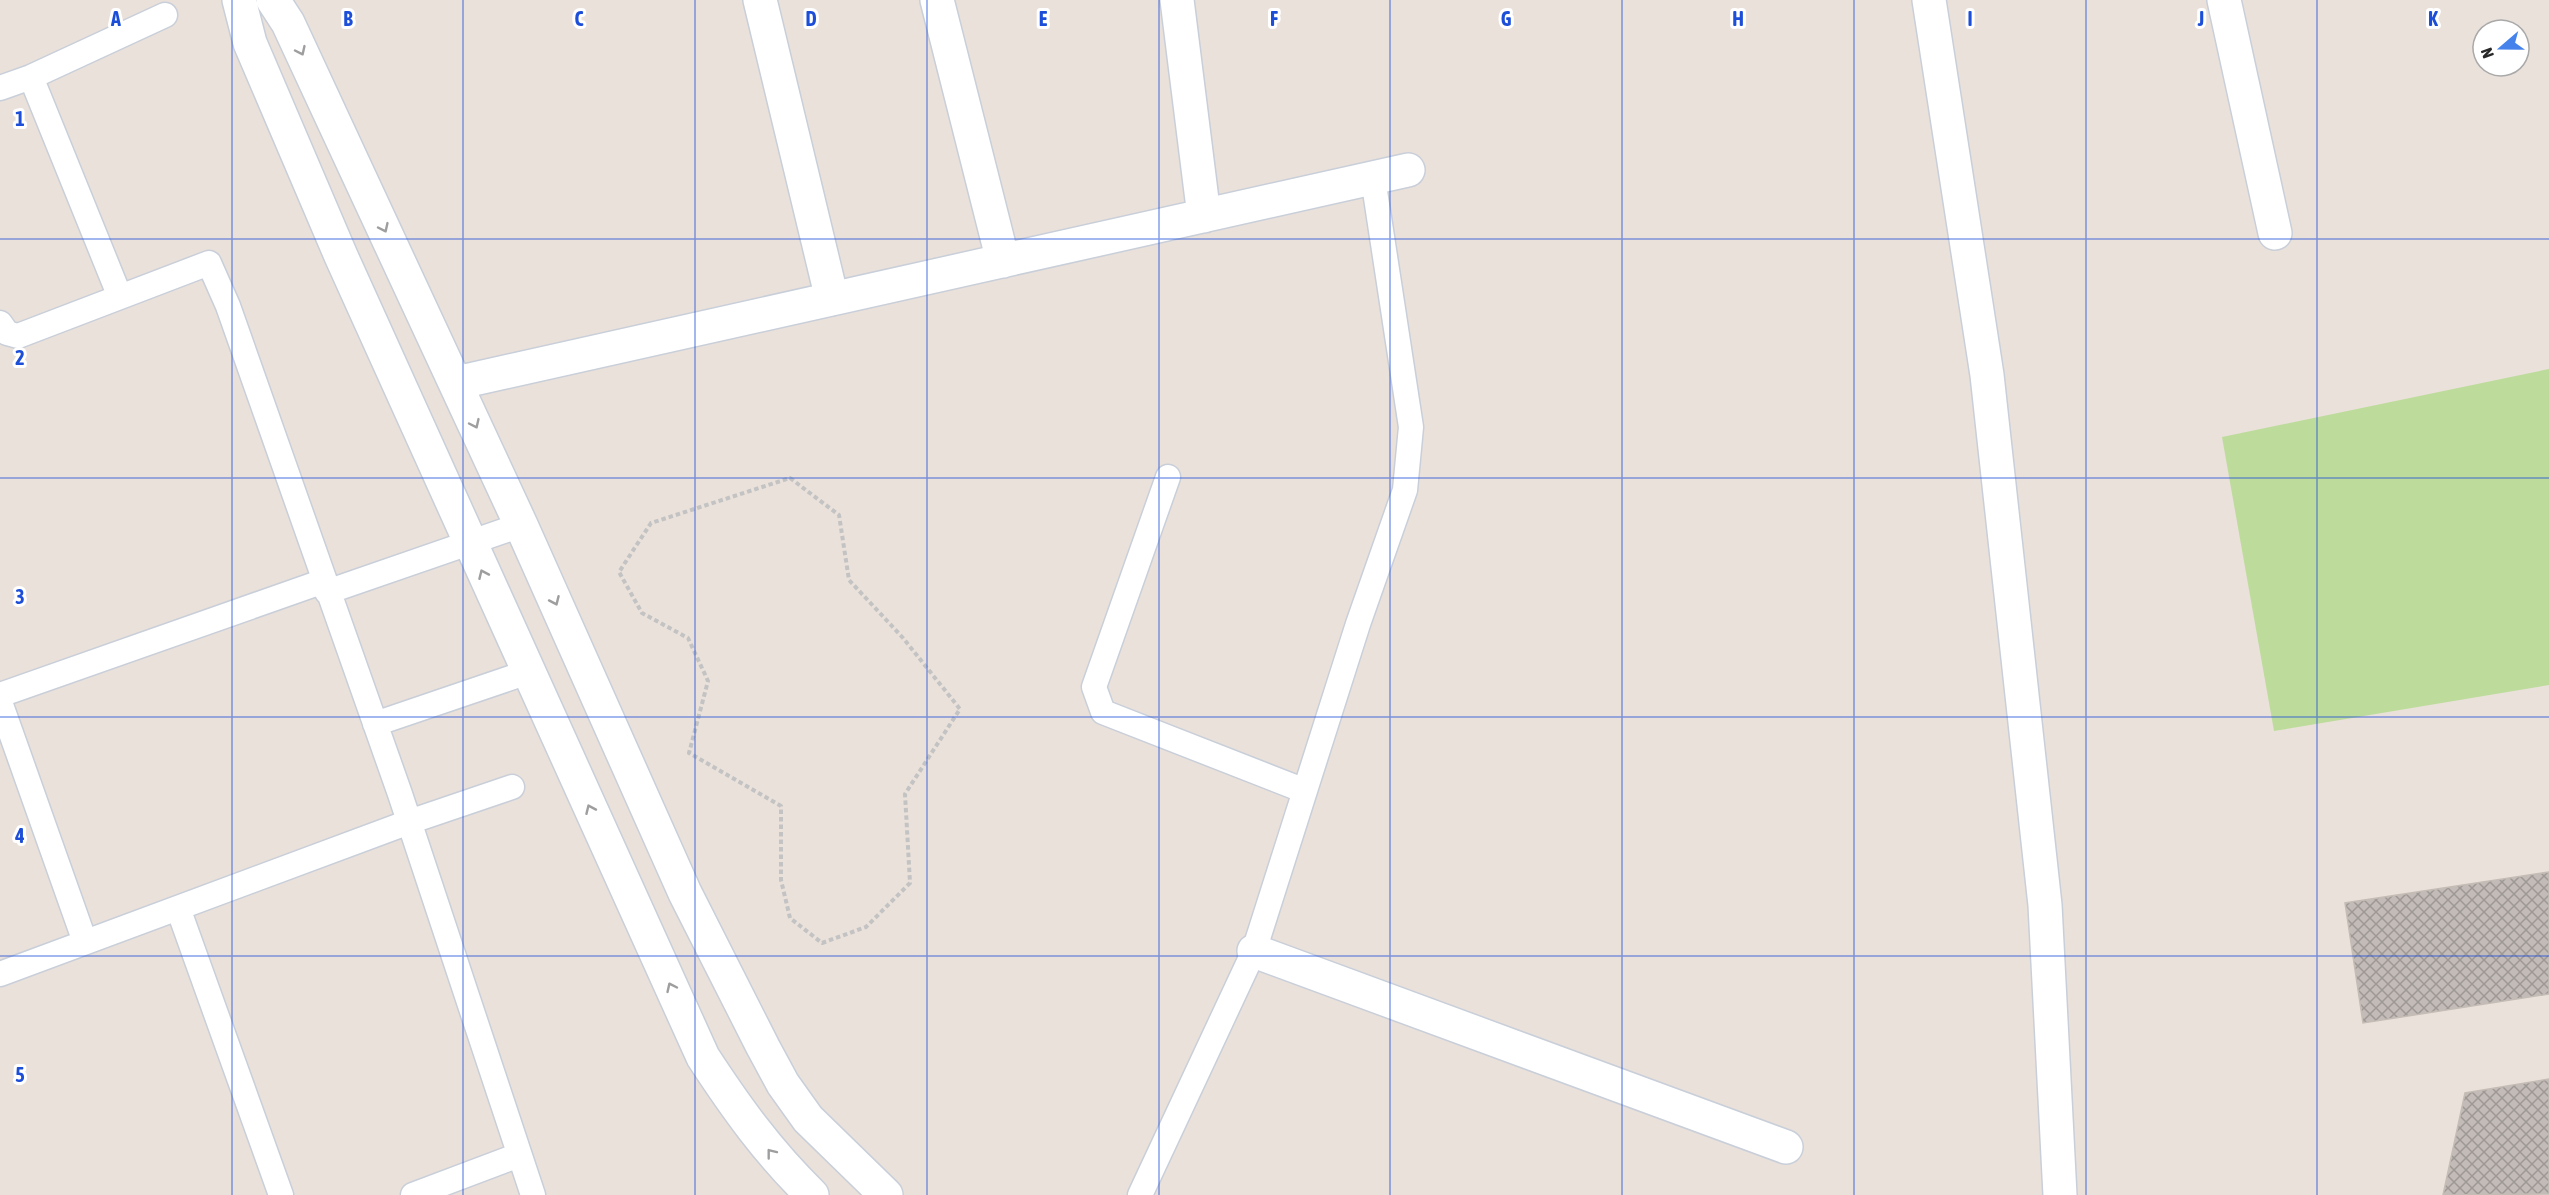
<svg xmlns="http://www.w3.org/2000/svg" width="2549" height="1195" font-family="'Asap Condensed',sans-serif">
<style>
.grass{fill:#bddc9b}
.building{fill:url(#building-cross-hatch);stroke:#c4bcb5;stroke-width:1.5}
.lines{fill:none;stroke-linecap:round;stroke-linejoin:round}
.service-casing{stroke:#c9cfd9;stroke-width:27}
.minor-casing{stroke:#c9cfd9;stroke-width:36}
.path{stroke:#c3c3c3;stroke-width:4;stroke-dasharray:4.5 3;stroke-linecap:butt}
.service{stroke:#fff;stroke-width:24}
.minor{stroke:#fff;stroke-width:33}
.oneway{stroke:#9e9e9e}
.grid{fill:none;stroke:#1d4ed8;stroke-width:1.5;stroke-opacity:0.55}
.grid-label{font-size:20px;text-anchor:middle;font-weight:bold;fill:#1d4ed8;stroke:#fff;stroke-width:6;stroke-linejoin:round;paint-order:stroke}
</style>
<defs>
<pattern id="building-cross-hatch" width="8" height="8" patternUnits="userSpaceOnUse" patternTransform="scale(1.5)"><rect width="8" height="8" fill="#c2bbb7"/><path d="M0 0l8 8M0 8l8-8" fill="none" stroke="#9e9895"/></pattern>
</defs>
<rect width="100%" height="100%" fill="#eae1db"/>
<path class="grass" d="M2549 369V685L2274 731 2222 437Z"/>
<path class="building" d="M2549 872V994L2363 1023 2345 903Z
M2549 1079V1194L2443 1195 2465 1093Z"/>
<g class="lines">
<g class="service-casing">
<path id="service" d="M31 77 120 297
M0 88 31 77 165 15
M0 323 7 333 18 336 209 263 228 306 400 794 533 1195
M1168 477 1094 687 1103 712 1305 791
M327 592 521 525
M0 695 324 581
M0 702 85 942
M375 724 528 672
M178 908 281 1195
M0 974 409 822 512 787
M413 1195 519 1155
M1140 1195 1254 951 1358 624 1405 490 1411 427 1373 178"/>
</g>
<g class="minor-casing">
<path id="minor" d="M239 0 250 43 341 256 703 1057C737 1109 768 1152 812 1195
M273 0 288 23 521 525 685 893 763 1047 783 1084 808 1119 886 1195
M760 0 832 299
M937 0 1003 261
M1177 0 1204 216
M1929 0 1987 375 2045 905 2060 1195
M2224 0 2275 233
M456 383 1408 170
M1254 951 1786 1147"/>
</g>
<path class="path" d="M790 478 839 515 849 580 903 638 960 709 905 794 910 883 866 927 822 943 790 918 781 880V806L689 753 708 681 688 638 642 613 619 572 651 523Z"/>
<use href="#service" class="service"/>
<use href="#minor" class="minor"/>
</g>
<defs><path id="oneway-chevron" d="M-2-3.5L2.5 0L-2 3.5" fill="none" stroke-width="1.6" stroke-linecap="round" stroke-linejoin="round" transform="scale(1.5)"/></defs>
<g class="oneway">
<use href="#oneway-chevron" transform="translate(301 51) rotate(65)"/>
<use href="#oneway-chevron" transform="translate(384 228) rotate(65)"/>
<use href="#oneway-chevron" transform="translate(475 424) rotate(65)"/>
<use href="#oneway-chevron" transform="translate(483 574) rotate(-114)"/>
<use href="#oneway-chevron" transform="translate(555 601) rotate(66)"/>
<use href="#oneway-chevron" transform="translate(590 809) rotate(-114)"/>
<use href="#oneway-chevron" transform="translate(671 987) rotate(-115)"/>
<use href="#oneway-chevron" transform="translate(771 1153) rotate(-128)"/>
</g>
<path class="grid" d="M232 0V1195M463 0V1195M695 0V1195M927 0V1195M1159 0V1195M1390 0V1195M1622 0V1195M1854 0V1195M2086 0V1195M2317 0V1195M0 239H2549M0 478H2549M0 717H2549M0 956H2549"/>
<g class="grid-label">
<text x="116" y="26">A</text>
<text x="348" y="26">B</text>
<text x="579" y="26">C</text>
<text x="811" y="26">D</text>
<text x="1043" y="26">E</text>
<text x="1274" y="26">F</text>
<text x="1506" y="26">G</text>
<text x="1738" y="26">H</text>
<text x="1970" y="26">I</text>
<text x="2201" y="26">J</text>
<text x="2433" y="26">K</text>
<text x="20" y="126">1</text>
<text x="20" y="365">2</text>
<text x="20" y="604">3</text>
<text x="20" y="843">4</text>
<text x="20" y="1082">5</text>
</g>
<g transform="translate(2501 48) rotate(250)"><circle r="28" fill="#ffffff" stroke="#a9a9a9" stroke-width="1.5"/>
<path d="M0-4.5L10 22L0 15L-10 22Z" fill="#4682eb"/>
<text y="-9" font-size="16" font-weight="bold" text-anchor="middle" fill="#282828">N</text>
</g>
</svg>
